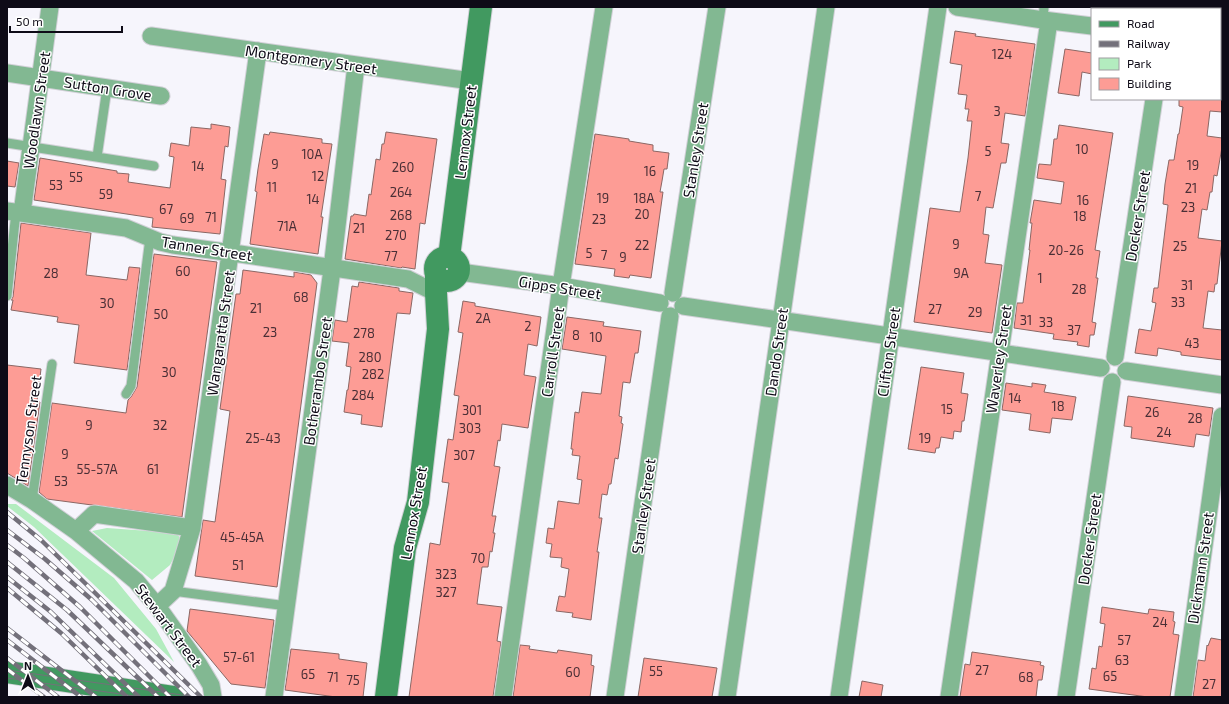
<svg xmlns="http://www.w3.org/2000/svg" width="1229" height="704" font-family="'Exo 2',sans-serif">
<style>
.green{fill:#b3ecbf}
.building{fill:#fd9c95;stroke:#8b6764}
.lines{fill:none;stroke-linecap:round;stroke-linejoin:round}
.lane-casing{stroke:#d1d0d7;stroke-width:11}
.street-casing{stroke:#d1d0d7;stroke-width:19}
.secondary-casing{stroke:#d1d0d7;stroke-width:24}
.lane{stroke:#82b892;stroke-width:9}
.street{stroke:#82b892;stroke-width:17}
.secondary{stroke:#419960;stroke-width:22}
.tram{stroke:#73707a;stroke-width:1}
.rail-casing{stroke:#73707a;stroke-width:4.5}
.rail{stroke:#fff;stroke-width:3;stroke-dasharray:9;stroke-linecap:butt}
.labels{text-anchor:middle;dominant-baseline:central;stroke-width:3;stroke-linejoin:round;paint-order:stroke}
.number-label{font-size:13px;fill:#4a2f36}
.street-label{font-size:15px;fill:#0e0b17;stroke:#fff}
</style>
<rect width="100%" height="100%" fill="#f6f5fc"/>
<path class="green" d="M7 504H16L114 578 156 629 174 662 34 527 7 506Z
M107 528 177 533 182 542 170 565 152 580 92 531Z"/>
<path class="building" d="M955 31 976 34 975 36 1035 44 1025 116 1005 113 1001 143 1009 144 1006 163H1001L993 208 986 207 983 234 989 235 985 263 1002 265 992 333 914 322 930 208 960 212 968 158 972 121H967L969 109H965L967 95 958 94 962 65 950 63Z
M1065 49 1092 53V74L1082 72 1079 96 1058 93Z
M1179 99H1222V112L1210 111 1207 136 1222 138V147L1217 176 1214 175 1212 192H1210L1207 210 1202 209 1198 238 1222 241 1217 284H1215L1214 292 1208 291 1203 328 1222 330V360L1181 355V352L1158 348 1157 356 1135 353 1139 329 1151 331 1156 303 1152 302 1154 288H1158L1168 205 1163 204 1165 184 1169 160H1174L1178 134H1179L1183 107 1179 106Z
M211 124 230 127 228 147 225 146 221 179 226 180 220 234 152 227 153 218 34 200 40 158 117 171V173L129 174 128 182 170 188 174 157 169 156 171 143 189 146 191 127 211 129Z
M1059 125 1113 133 1095 250 1100 251 1096 278H1098L1092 322 1096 323 1094 335H1090L1089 347 1077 345 1078 342 1053 339 1054 334 1014 328 1017 303H1023L1030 250H1029L1032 223H1030L1034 200 1061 204 1064 182 1037 178 1039 164 1051 165 1054 139H1057Z
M270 132 322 139V143L332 144 321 217H323L318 254 250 244 257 192 255 191 258 169 264 134 269 135Z
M386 132 437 139 425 224 420 223 415 269 402 267 401 268 345 259 351 216H353L354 214 366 216 369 194 371 195 376 159 380 160 382 144H384Z
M595 134 629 139V141L653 145V151L669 153 667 169H664L662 181 660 192H663L651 278 630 275 629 278 614 276 615 269 575 264Z
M7 161 19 163 15 187 7 186Z
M21 223 91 233 86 275 127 280 129 267 140 268 127 370 74 363 79 325 57 322 58 317 11 310 13 300H11L13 297Z
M154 254 217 262 182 517 47 499 39 492 52 403 126 413 128 400 131 397 137 387Z
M243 270 294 277V272L311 275 317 283 277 587 195 576 203 520 215 522 230 411 220 409 236 294H240Z
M359 282 399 288V291L413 293 410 314 397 313 382 427 361 424 362 415 344 412 347 390H348L351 367 346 366 349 343 332 341 335 320 347 322 352 286 358 287Z
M463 301 475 303V306L541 317 537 346 528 344 524 375 536 377 528 428 502 424 500 441 498 440 494 466 500 467 492 516H496L493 533H495L492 552 490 551 488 567H482L477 604 502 607 497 641 501 642 493 697H409L430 543 440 545 449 483 442 482 448 439 453 440 459 396 454 395 463 333 458 332Z
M567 317 604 322 603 326 641 331 638 353H635L630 383 623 382 619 416 622 417 621 423 623 424 618 459 615 458 611 484H609L607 495 602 494 599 518H602L597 552H599L591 620 572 617 573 613 556 611 559 596 565 597 569 569 561 567 562 558 550 557 552 544 546 543 548 528 554 529 558 501 579 504 582 480 577 479 580 456 572 455 573 449H571L575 412 579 413 582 392 601 394 606 356 562 349Z
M7 365 41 369 37 401 40 402 28 486 7 473Z
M921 367 964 373 961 393 968 394 964 421H962L961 432 954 431 953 439 941 437 939 448H936L935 453 908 449Z
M1006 383 1032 387V383L1046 385 1044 392 1076 397 1072 420 1052 418 1050 433 1029 430 1031 414 1002 410Z
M1128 396 1213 408 1209 436 1196 434 1194 447 1131 438 1132 427 1124 426Z
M1102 607 1148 614 1149 609 1174 612 1173 621 1175 622 1173 634 1179 635 1170 697H1148L1089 689 1092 668 1096 669 1099 646 1102 647 1105 624 1100 623Z
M190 609 274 620 265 688 231 684 187 631Z
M1211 638 1222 640V697H1193L1198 660 1205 661 1207 645 1208 646Z
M520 645 530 646 529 649 557 653 558 650 592 655 591 665 594 666 590 697H513Z
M291 649 339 654V659L367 663 363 697H336L285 690Z
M972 652 1041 662 1040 665 1044 666 1042 680H1038L1036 697H960L965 664 970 665Z
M644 658 717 668 712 697H638Z
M862 681 883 685 881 697H859Z"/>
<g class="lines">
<g class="lane-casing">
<path id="lane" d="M1097 9 1098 7
M1043 20 1044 7
M1220 38H1222
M7 143 154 166
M97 157 107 88
M7 296 16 212
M126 394 131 386 150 238
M32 500 52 364
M173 591 287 606"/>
</g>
<g class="street-casing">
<path id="street" d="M957 7 1043 20 1092 26
M151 36 471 81
M7 73 161 96
M7 211 126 228 160 242 173 245 240 254 408 279 436 293
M22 213 50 7
M460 272 561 286 660 303
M673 293 717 7
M683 306 869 333 1101 368
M1115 357 1154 99
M1126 371 1222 385
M7 485 32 500 76 531 136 581 157 606 199 665 211 685 213 697
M76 531 94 514 192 528
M157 606 173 591 192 528 258 51
M274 697 331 277 356 65
M503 697 561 286 604 7
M615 697 670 316
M727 697 826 7
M839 697 938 7
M949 697 1049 21
M1066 697 1112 382
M1183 697 1222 416"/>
</g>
<g class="secondary-casing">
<path id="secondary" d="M435 269a12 12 0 1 1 24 0a12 12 0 1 1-24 0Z
M449 257 481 7
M7 672 173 697
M386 697 405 548 418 502 438 329 436 293V274"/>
</g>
<use href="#lane" class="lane"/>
<use href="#street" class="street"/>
<use href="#secondary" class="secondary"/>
<path class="tram" d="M7 670 196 697
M7 678 142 697"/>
<g class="rail-casing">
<path id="rail" d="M7 512 41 540 88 586 201 697
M7 530 45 559 92 600 189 697
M7 545 24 558 80 607 170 697
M7 562 67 610 158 697
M7 577 51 612 139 697
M7 588 61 633 127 697
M7 628 96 697
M7 640 81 697
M7 658 58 697
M7 669 44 697"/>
</g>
<use href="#rail" class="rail"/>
</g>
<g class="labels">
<g class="number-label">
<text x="1002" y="54">124</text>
<text x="997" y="111">3</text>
<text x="1082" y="149">10</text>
<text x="988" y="151">5</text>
<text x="312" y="154">10A</text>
<text x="275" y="164">9</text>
<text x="1193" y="165">19</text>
<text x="198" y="166">14</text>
<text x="403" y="167">260</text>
<text x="650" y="171">16</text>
<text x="318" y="176">12</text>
<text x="76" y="177">55</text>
<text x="56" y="185">53</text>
<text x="272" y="187">11</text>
<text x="1191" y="188">21</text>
<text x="401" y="192">264</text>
<text x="106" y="194">59</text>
<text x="978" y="196">7</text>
<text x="603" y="198">19</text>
<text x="644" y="198">18A</text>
<text x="313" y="199">14</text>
<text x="1083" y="200">16</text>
<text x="1188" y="207">23</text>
<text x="166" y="209">67</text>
<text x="642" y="214">20</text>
<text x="401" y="215">268</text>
<text x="1080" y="216">18</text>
<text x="211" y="217">71</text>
<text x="187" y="218">69</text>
<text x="599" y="219">23</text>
<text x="287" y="226">71A</text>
<text x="359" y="228">21</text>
<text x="396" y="235">270</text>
<text x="956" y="244">9</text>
<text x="642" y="245">22</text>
<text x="1180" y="246">25</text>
<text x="1066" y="250">20-26</text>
<text x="589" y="253">5</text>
<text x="604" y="255">7</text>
<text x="391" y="256">77</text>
<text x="623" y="257">9</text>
<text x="183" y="271">60</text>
<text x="51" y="273">28</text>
<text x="961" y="273">9A</text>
<text x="1040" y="278">1</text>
<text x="1187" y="285">31</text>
<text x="1079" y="289">28</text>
<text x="301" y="297">68</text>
<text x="1178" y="302">33</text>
<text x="107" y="303">30</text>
<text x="256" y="308">21</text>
<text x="935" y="309">27</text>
<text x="975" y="312">29</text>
<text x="161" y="314">50</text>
<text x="483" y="318">2A</text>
<text x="1026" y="320">31</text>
<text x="1046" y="322">33</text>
<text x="528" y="326">2</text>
<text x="1074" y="330">37</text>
<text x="270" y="332">23</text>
<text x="364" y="333">278</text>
<text x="576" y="335">8</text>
<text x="596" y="337">10</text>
<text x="1192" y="343">43</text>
<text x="370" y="357">280</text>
<text x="169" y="372">30</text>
<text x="373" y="374">282</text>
<text x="363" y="395">284</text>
<text x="1015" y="398">14</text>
<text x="1058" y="406">18</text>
<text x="947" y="409">15</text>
<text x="472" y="410">301</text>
<text x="1152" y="412">26</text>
<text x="1195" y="418">28</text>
<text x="89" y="425">9</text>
<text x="160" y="425">32</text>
<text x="470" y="428">303</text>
<text x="1164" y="432">24</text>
<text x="263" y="438">25-43</text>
<text x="925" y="438">19</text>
<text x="65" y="454">9</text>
<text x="464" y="455">307</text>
<text x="97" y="469">55-57A</text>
<text x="153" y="469">61</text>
<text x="61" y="481">53</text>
<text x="242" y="537">45-45A</text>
<text x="478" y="558">70</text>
<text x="238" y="565">51</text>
<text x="446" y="574">323</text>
<text x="446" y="592">327</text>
<text x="1160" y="622">24</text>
<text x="1124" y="640">57</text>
<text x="239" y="657">57-61</text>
<text x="1122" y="660">63</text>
<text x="982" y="670">27</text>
<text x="656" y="671">55</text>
<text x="573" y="672">60</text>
<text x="308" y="674">65</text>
<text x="1110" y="676">65</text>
<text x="333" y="677">71</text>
<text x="1026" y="677">68</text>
<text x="353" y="680">75</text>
<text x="1209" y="684">27</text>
</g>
<g class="street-label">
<text transform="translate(311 59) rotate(8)">Montgomery Street</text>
<text transform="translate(108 88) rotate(9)">Sutton Grove</text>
<text transform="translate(36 110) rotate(-82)">Woodlawn Street</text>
<text transform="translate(465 132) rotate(-83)">Lennox Street</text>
<text transform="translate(695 150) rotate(-81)">Stanley Street</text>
<text transform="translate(1137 216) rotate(-81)">Docker Street</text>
<text transform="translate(207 248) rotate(9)">Tanner Street</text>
<text transform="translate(560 287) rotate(9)">Gipps Street</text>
<text transform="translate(220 333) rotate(-82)">Wangaratta Street</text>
<text transform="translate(552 352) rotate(-82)">Carroll Street</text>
<text transform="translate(776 352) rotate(-82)">Dando Street</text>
<text transform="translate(888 352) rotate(-82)">Clifton Street</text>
<text transform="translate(998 359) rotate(-82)">Waverley Street</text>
<text transform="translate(317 381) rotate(-82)">Botherambo Street</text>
<text transform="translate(28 430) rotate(-82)">Tennyson Street</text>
<text transform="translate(643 506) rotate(-82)">Stanley Street</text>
<text transform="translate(413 513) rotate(-80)">Lennox Street</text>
<text transform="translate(1089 539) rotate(-82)">Docker Street</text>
<text transform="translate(1200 568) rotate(-82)">Dickmann Street</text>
<text transform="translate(169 625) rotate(53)">Stewart Street</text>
</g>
</g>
<rect width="1229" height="704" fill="none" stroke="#0e0b17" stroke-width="16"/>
<rect x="1091" y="8" width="130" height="92" fill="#ffffff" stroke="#9f9da2"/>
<rect x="1099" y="21" width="20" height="6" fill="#419960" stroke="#9f9da2"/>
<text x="1127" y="28" font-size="12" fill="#0e0b17">Road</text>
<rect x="1099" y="41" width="20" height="6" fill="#73707a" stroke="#9f9da2"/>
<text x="1127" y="48" font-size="12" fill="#0e0b17">Railway</text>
<rect x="1099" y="58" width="20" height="12" fill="#b3ecbf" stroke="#9f9da2"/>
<text x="1127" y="68" font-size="12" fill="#0e0b17">Park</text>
<rect x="1099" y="78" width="20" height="12" fill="#fd9c95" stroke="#9f9da2"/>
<text x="1127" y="88" font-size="12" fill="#0e0b17">Building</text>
<g transform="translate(28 676)" stroke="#ffffff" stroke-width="3" paint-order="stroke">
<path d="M0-3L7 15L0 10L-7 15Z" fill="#0e0b17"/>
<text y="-6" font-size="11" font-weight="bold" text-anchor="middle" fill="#0e0b17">N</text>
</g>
<path d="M10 26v6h112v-6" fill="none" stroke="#0e0b17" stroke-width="2"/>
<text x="16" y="26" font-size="12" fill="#0e0b17" stroke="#ffffff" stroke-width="3" paint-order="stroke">50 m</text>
</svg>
